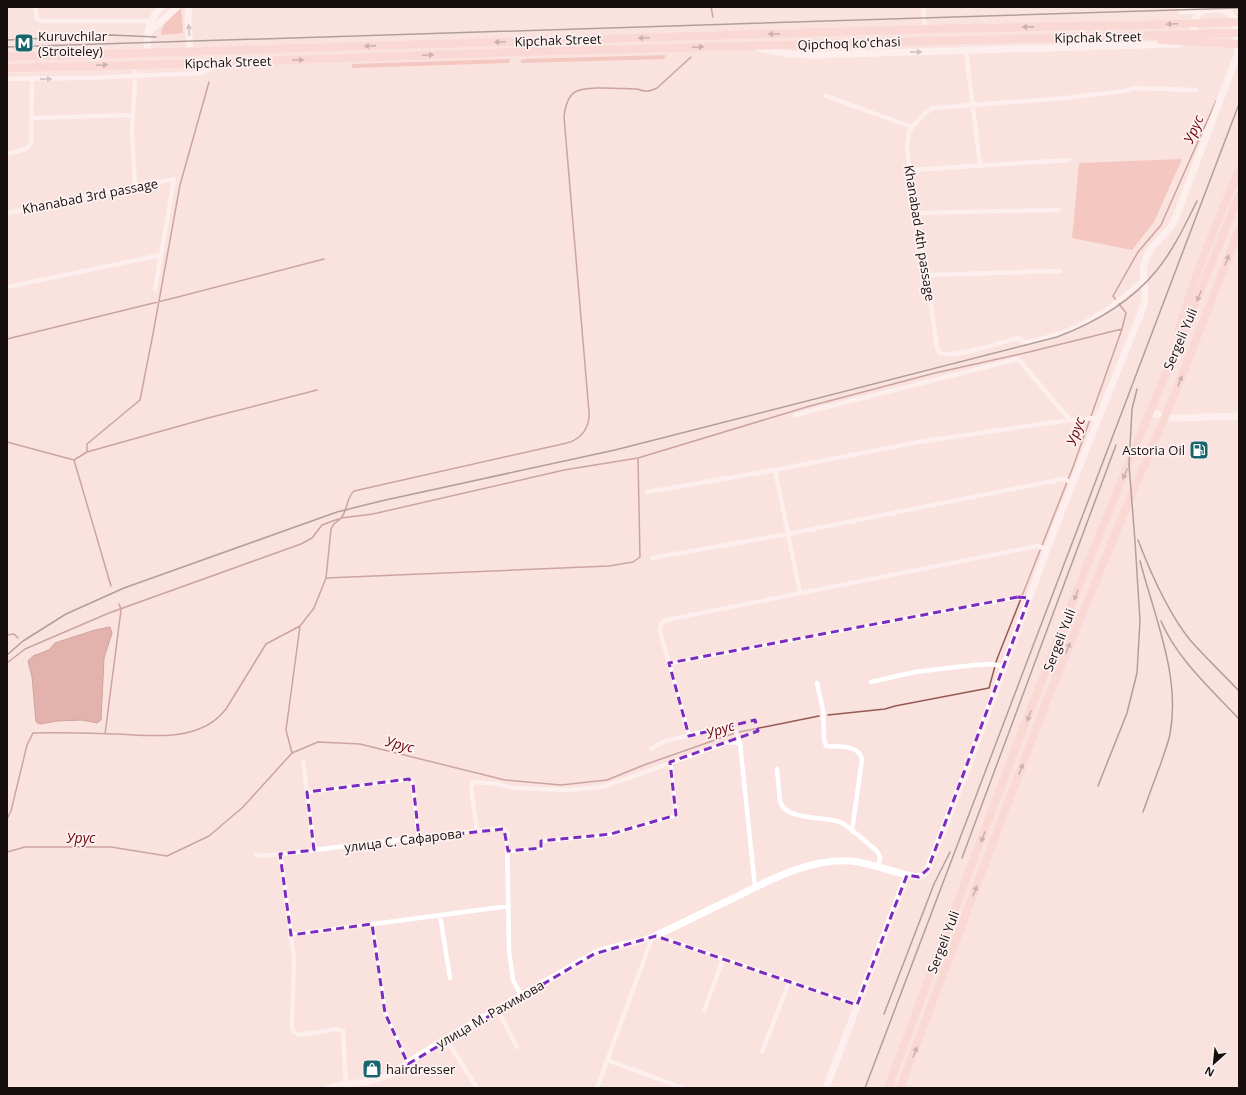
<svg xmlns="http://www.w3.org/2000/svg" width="1246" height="1095" font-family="'Open Sans',sans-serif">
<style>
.green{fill:#f0a79d}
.water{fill:#cb796f;stroke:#955952}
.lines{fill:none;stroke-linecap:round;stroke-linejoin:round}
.stream{stroke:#955952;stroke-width:1.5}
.street{stroke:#fff;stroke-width:4.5}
.secondary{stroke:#fff;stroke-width:7}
.primary{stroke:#facdc7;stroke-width:8}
.rail{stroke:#5a4d4c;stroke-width:1.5}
.oneway{fill:#947874}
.oneway2{fill:#a29f9f}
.marked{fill:none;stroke:#7b2cbf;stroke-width:3;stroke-dasharray:8 5;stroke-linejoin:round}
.labels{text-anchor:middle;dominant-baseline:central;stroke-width:3.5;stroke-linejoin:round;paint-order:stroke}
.poi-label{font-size:13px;fill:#170f0e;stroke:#fdf3f2;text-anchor:start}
.street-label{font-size:13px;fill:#170f0e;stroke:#fdf3f2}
.water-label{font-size:14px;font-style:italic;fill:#6c0206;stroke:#fdf3f2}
</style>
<rect width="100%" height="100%" fill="#fae2df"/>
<path class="green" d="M181 8 183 33 161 35C161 23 173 15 181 8Z
M666 55 664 59 521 63V60L525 59Z
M509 59 510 60 509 63 352 68V64Z
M1182 159 1154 222 1132 250 1072 238 1079 163Z"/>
<path class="water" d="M110 627 112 633 104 658 101 720 97 723 82 720 57 721 40 724 36 722 32 677 28 661 33 656 49 650 55 643 95 630Z"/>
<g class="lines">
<path class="stream" d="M711 7 713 17
M7 339 174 298 324 259
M7 442 74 460 87 452 208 418 317 390
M87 452V444L140 400 153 334 180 185 209 82
M74 460 111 586
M341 518 373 514 564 470 638 458 810 406 935 373 1029 352 1122 329
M326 578 609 566 633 562 640 557 638 459
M7 635 14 634 18 638
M7 663 25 649 109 613 301 544 312 538 322 525 338 519
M828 715 885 709 895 706 989 688 997 659 1073 467 1122 329 1126 313 1113 296 1138 252 1161 225 1216 101
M739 732 819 716
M105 734 120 618 121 609 119 604
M292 753 286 730 300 626
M7 819 11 811 27 745 33 733C61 732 88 733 116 734 143 735 174 739 199 729 210 725 219 718 226 709L266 644 300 626 314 608 326 578 331 529C334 521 337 523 341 518 348 510 346 498 354 491L567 443C582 439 590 427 589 412L564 117C565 108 567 97 575 92 585 85 624 89 637 89 645 92 649 92 657 88L691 57
M7 852 25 847H111L167 856 209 836 243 807 292 753 318 742 360 744 505 780 561 785 607 780 644 765 735 733"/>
<path class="street" d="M35 7 37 19 42 21H151
M923 7 925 29
M966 51 980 165
M134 64 135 82 132 130 135 187
M7 79 88 78 201 73 220 65
M826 96 912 127
M32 118 132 115
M7 154C15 151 27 151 31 144L32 79
M909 170 1069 160
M7 213 174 179 155 290
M914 213 1058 210
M927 275 1060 271
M1143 280C1119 302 1093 322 1061 333 1050 337 1038 339 1026 343L1018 338C1003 342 953 359 940 353L937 348 927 275 914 213 907 146 909 131 925 113 933 108 1066 98 1124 91 1135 88 1196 90
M7 287 161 255
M795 415 1018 359 1070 420
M775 470 800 593
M647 492 775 470 918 442 1070 420 1094 418 1098 419
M652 558 788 534 1063 479 1074 483
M669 663 1018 597 1029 598
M871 682 915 672 974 665 992 664 1004 667
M817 683 823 710 824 739 826 746C839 747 858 744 862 759L852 831
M689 736 660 631 661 624 666 620 1037 546 1047 549
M651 749 665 741 728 726C737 727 737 736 740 743L755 887
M303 761 314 850
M777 769 780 801C784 821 825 816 840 822 848 825 869 845 877 851L880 857 878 867
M307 792 409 779 411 780 413 784 419 838
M477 831 471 787 473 782 498 784 512 788 571 790 601 787 620 781 728 742 740 743
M508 851 541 848V841L611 834 676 815 670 762
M280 854 294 958 292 1026 293 1031 299 1035 337 1029 343 1031 346 1084
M256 855 260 856 280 854 499 828C504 829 506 829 507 834L509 950 513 980 521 995
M440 915 450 978
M372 924 385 1013 408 1064
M291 935 509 906
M656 936 857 1005
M497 1009 517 1047
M704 1011 723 959
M446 1039 477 1088
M762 1052 789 982
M607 1060 683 1088
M597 1088 652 938"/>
<path class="secondary" d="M189 7 188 20 190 52
M148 32 160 23 177 7
M1191 38C1198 27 1190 17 1205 10
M758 48 787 54 815 55 1179 44
M147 54C148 35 147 21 161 7
M1150 412 1165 417 1175 418 1239 416
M328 1088 346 1084 367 1082 389 1075 446 1039 594 954C614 944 638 945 657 935 683 923 708 910 734 898 769 880 810 858 851 861 873 863 894 873 916 877 922 877 925 875 928 869L967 769 1047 549 1098 419 1141 313C1143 307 1145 301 1145 295 1145 282 1141 271 1146 258 1151 244 1166 235 1174 222L1238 53 1234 19 1230 13 1220 9 1182 11
M826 1088 907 875"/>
<path class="primary" d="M1161 40 1239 44
M7 57 925 29 1142 25 1239 22
M7 68 147 65 516 52 1239 33
M1178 334C1193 277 1217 223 1239 170
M888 1088C959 898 1029 708 1105 521 1149 412 1196 304 1239 195
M900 1088 1047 700 1131 496 1174 396 1239 230"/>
<path class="rail" d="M7 40 111 35 156 37
M7 47 1239 8
M1138 540C1151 574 1167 611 1190 640 1206 658 1223 674 1239 691
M1140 561C1154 615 1181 677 1170 734 1168 744 1164 753 1161 763 1155 779 1149 795 1143 812
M1161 621C1177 659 1211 689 1239 719
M7 655 23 641 66 614 124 588 337 512 381 501 615 450 1057 337C1094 323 1132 301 1157 270 1174 249 1185 225 1197 201
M1098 786 1127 713 1137 673 1140 621 1135 541 1129 465 1132 409 1137 389
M962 858 1116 445
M884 1014 934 884 950 852
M865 1088 1239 104"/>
</g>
<defs><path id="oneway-solid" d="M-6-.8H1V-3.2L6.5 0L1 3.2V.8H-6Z"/></defs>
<g class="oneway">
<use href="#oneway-solid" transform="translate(1172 24) rotate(178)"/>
<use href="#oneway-solid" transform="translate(1028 27) rotate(179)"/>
<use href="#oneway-solid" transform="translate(774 34) rotate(178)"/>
<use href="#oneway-solid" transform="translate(644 38) rotate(178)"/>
<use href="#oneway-solid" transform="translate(500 42) rotate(178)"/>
<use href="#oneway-solid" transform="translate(370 46) rotate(178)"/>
<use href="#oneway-solid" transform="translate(698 47) rotate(-2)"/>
<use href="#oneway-solid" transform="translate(428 55) rotate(-2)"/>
<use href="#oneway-solid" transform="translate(298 60) rotate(-2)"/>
<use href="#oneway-solid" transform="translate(102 65) rotate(-2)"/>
<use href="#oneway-solid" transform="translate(1227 260) rotate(-69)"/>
<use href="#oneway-solid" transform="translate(1199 296) rotate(112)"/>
<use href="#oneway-solid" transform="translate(1180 381) rotate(-69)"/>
<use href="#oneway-solid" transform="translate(1125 474) rotate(113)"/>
<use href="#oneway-solid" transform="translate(1076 595) rotate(111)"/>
<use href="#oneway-solid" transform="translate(1068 648) rotate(-68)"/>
<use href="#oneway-solid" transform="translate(1029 716) rotate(111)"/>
<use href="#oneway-solid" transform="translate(1021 769) rotate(-69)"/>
<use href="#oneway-solid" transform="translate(983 837) rotate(111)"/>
<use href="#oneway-solid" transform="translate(975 891) rotate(-69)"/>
<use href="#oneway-solid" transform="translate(915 1052) rotate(-69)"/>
</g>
<g class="oneway2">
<use href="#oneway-solid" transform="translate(189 30) rotate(-95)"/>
<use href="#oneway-solid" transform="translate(916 52) rotate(-1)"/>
<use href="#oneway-solid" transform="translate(46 79) rotate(-1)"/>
</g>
<path d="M0 0H1246V1095H0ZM1018 597 1029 598 928 869 919 877 907 875 857 1005 656 936 594 954 408 1064 385 1013 372 924 291 935 280 854 314 850 307 792 409 779 413 784 419 838 504 829 508 851 541 848V841L611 834 676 815 670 762 758 731 755 720 689 736 669 663Z" fill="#fae2df" fill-opacity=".55" fill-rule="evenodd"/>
<path class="marked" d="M1018 597 1029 598 928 869 919 877 907 875 857 1005 656 936 594 954 408 1064 385 1013 372 924 291 935 280 854 314 850 307 792 409 779 413 784 419 838 504 829 508 851 541 848V841L611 834 676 815 670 762 758 731 755 720 689 736 669 663Z"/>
<defs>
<g id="metro-square" transform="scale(1)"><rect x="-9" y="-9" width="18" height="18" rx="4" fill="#18656e" stroke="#fdf3f2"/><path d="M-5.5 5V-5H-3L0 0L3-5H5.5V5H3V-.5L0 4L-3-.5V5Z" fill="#fff"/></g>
<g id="fuel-square" transform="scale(1)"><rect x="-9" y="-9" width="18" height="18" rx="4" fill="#18656e" stroke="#fdf3f2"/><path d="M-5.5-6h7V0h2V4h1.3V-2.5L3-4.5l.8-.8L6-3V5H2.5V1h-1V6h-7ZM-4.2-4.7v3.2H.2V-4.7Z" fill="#fff"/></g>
<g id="shop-square" transform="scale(1)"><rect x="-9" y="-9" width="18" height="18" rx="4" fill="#18656e" stroke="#fdf3f2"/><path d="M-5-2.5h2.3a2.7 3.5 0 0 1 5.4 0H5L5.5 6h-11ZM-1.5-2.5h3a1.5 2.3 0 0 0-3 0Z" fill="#fff"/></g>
</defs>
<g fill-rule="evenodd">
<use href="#metro-square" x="24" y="43"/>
<use href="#fuel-square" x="1199" y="450"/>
<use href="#shop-square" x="372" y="1069"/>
</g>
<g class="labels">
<g class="poi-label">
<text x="38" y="36">Kuruvchilar<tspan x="38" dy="15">(Stroiteley)</tspan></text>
<text x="1185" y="450" text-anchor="end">Astoria Oil</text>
<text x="386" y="1069">hairdresser</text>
</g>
<g class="street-label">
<text transform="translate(1098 37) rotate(-1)">Kipchak Street</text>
<text transform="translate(558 40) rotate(-2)">Kipchak Street</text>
<text transform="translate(849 43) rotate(-2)">Qipchoq ko'chasi</text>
<text transform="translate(228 62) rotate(-2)">Kipchak Street</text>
<text transform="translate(90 196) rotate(-11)">Khanabad 3rd passage</text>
<text transform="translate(920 233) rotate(81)">Khanabad 4th passage</text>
<text transform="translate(1180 339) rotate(-67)">Sergeli Yuli</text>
<text transform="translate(1059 640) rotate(-69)">Sergeli Yuli</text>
<text transform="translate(403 840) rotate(-7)">улица С. Сафарова</text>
<text transform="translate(943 942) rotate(-69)">Sergeli Yuli</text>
<text transform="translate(490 1014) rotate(-30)">улица М. Рахимова</text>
</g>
<g class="water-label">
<text transform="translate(1193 129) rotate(-66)">Урус</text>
<text transform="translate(1075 431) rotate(-70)">Урус</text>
<text transform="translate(720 729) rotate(-18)">Урус</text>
<text transform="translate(400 744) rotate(14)">Урус</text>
<text x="81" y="837">Урус</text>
</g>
</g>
<rect width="1246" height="1095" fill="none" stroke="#170f0e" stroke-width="16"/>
<g transform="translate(1214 1063) rotate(207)" stroke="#fdf3f2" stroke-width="3" paint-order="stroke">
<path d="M0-3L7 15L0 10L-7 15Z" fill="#170f0e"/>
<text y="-6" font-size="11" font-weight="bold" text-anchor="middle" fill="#170f0e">N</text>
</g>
</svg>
